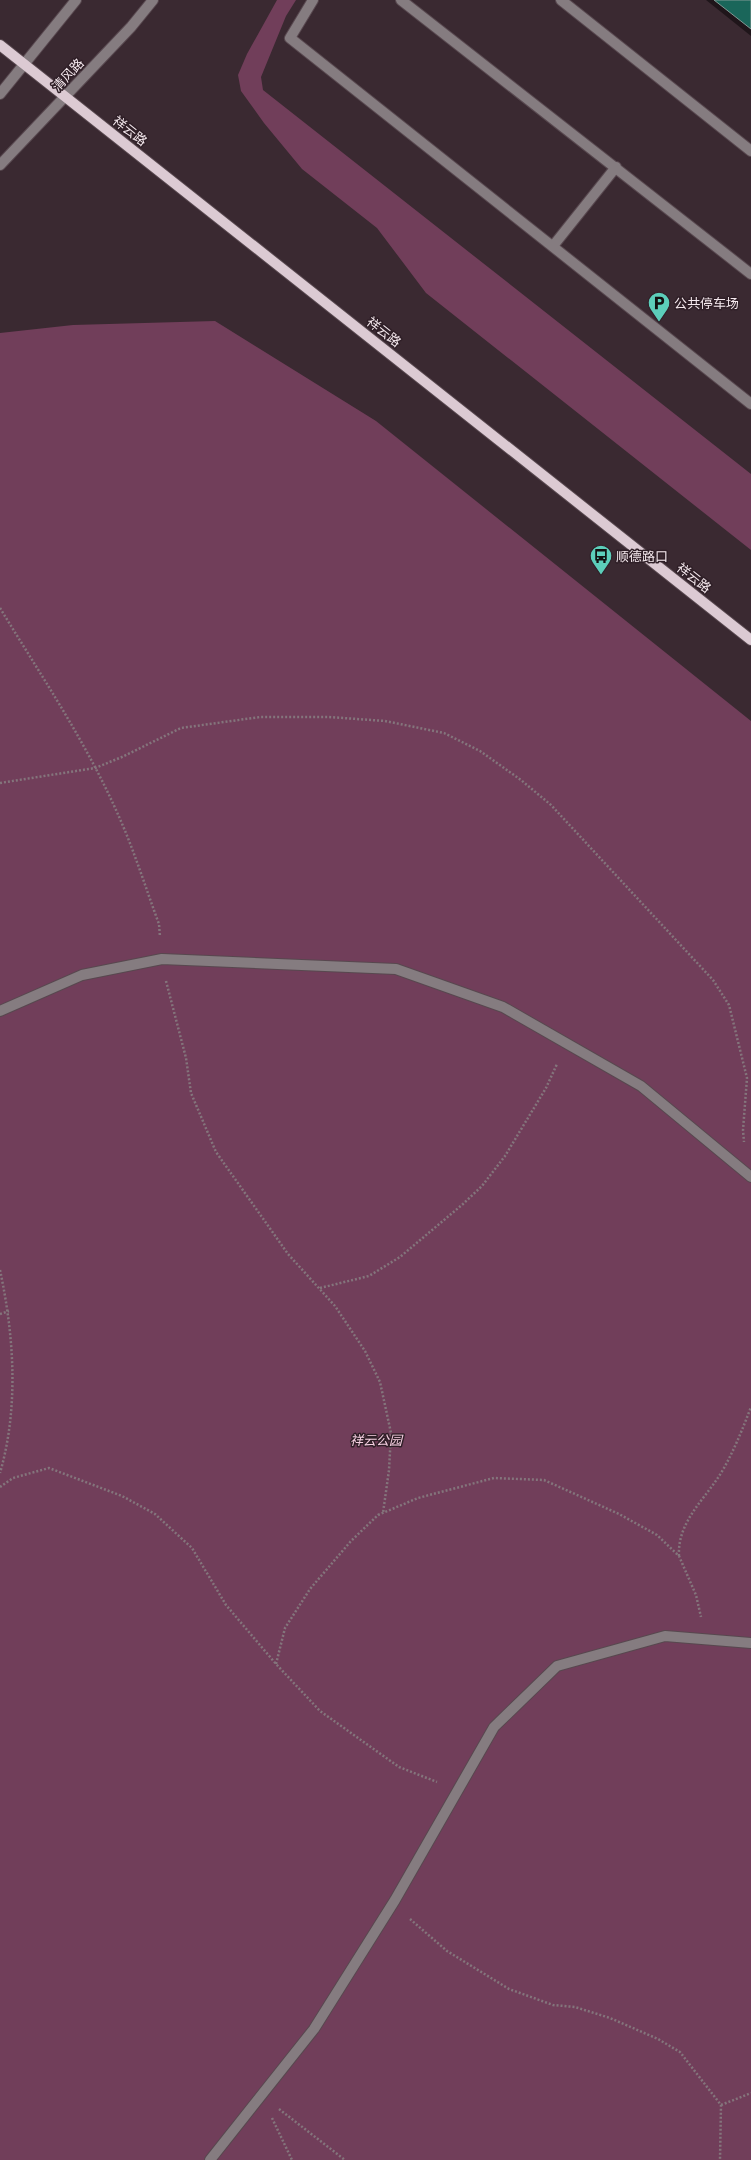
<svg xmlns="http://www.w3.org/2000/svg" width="751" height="2160" font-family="'Crimson Pro','Noto Sans SC',serif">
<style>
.green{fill:#713e5a}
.shadow{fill:#0007}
.building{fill:#1a665a;stroke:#829a95}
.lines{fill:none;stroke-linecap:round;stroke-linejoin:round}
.minor-casing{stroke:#58484f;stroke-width:12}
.major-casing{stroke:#58484f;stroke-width:12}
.path{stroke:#84757c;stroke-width:2.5;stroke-dasharray:2 2;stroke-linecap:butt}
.minor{stroke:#857c80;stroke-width:10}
.major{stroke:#dccad3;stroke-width:10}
.labels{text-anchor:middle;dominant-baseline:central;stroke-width:3;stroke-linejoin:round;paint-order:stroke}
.street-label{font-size:13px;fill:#f5e9ee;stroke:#2f1f27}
.poi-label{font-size:13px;fill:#f5e9ee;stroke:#2f1f27;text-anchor:start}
.park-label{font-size:13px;font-style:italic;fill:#f5cfe1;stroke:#2f1f27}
</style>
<rect width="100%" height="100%" fill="#3a2931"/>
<path class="green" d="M277 0H296L286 16 261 77 263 90 751 474V550L426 293 377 228 302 169 264 123 241 91 238 75 247 54Z
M215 321 376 421 751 721V2160H0V333L73 325Z"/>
<path class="shadow" d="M706 0H751V36Z"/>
<path class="building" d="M714 0H751V29Z"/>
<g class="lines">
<g class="minor-casing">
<path id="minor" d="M313 0 290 38 751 404
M401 0 751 274
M561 0 751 151
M0 94 76 0
M0 165 131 27 153 0
M553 246 616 167
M0 1011 82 975 162 959 396 969 503 1007 641 1086 751 1177
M210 2160 314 2029 395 1900 494 1727 557 1666 665 1636 751 1643"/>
</g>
<g class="major-casing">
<path id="major" d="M0 45 751 640"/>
</g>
<path class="path" d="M0 608C42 677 88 745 120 819 135 853 146 889 159 924L160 937
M0 783 95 768 122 757 181 728 260 717H329L385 721 444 733 480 751 521 780 551 805 713 980 729 1005 747 1078 743 1130 744 1142
M166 981 186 1058 191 1093 216 1152 288 1254 335 1306 365 1351 380 1382 391 1433 389 1470 383 1513
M0 1270C14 1336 19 1407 0 1473
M320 1288 369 1276 400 1257 463 1204 482 1186 505 1156 546 1088 557 1064
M0 1314 9 1311
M0 1487 13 1478 49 1468 122 1496 155 1514 192 1548 226 1605 276 1664 320 1711 399 1767 437 1782
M679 1556C677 1520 708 1497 724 1468 735 1448 743 1428 751 1407
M276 1664 285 1628 310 1589 351 1541 378 1515 418 1498 494 1478 544 1480 619 1514 657 1535 679 1556 696 1595 701 1617
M410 1919 447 1951 509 1989 553 2005 575 2007 610 2018 658 2039 680 2052 721 2105 720 2160
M721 2105 751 2093
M279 2109 345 2160
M272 2118 292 2160"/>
<use href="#minor" class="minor"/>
<use href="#major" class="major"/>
</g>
<defs>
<g id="parking-pin" transform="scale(1.15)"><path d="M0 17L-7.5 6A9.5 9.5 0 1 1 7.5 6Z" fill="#5cceba" stroke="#2f1f27"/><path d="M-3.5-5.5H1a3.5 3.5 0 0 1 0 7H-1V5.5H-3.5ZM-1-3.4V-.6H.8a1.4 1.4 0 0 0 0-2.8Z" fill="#111"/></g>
<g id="bus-pin" transform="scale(1.15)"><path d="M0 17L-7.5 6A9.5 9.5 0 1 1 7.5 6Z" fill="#5cceba" stroke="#2f1f27"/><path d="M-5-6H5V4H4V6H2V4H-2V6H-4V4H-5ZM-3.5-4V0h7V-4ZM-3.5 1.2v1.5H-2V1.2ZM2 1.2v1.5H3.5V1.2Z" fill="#111"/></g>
</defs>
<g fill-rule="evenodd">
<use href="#parking-pin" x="659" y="303"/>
<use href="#bus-pin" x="601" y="556"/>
</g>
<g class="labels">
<g class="street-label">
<text transform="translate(68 75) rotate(-47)">清风路</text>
<text transform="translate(130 131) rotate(38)">祥云路</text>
<text transform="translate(384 332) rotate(38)">祥云路</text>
<text transform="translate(694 578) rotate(38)">祥云路</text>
</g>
<g class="poi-label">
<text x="674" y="303">公共停车场</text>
<text x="616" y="556">顺德路口</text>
</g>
<g class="park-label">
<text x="376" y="1440">祥云公园</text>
</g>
</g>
</svg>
